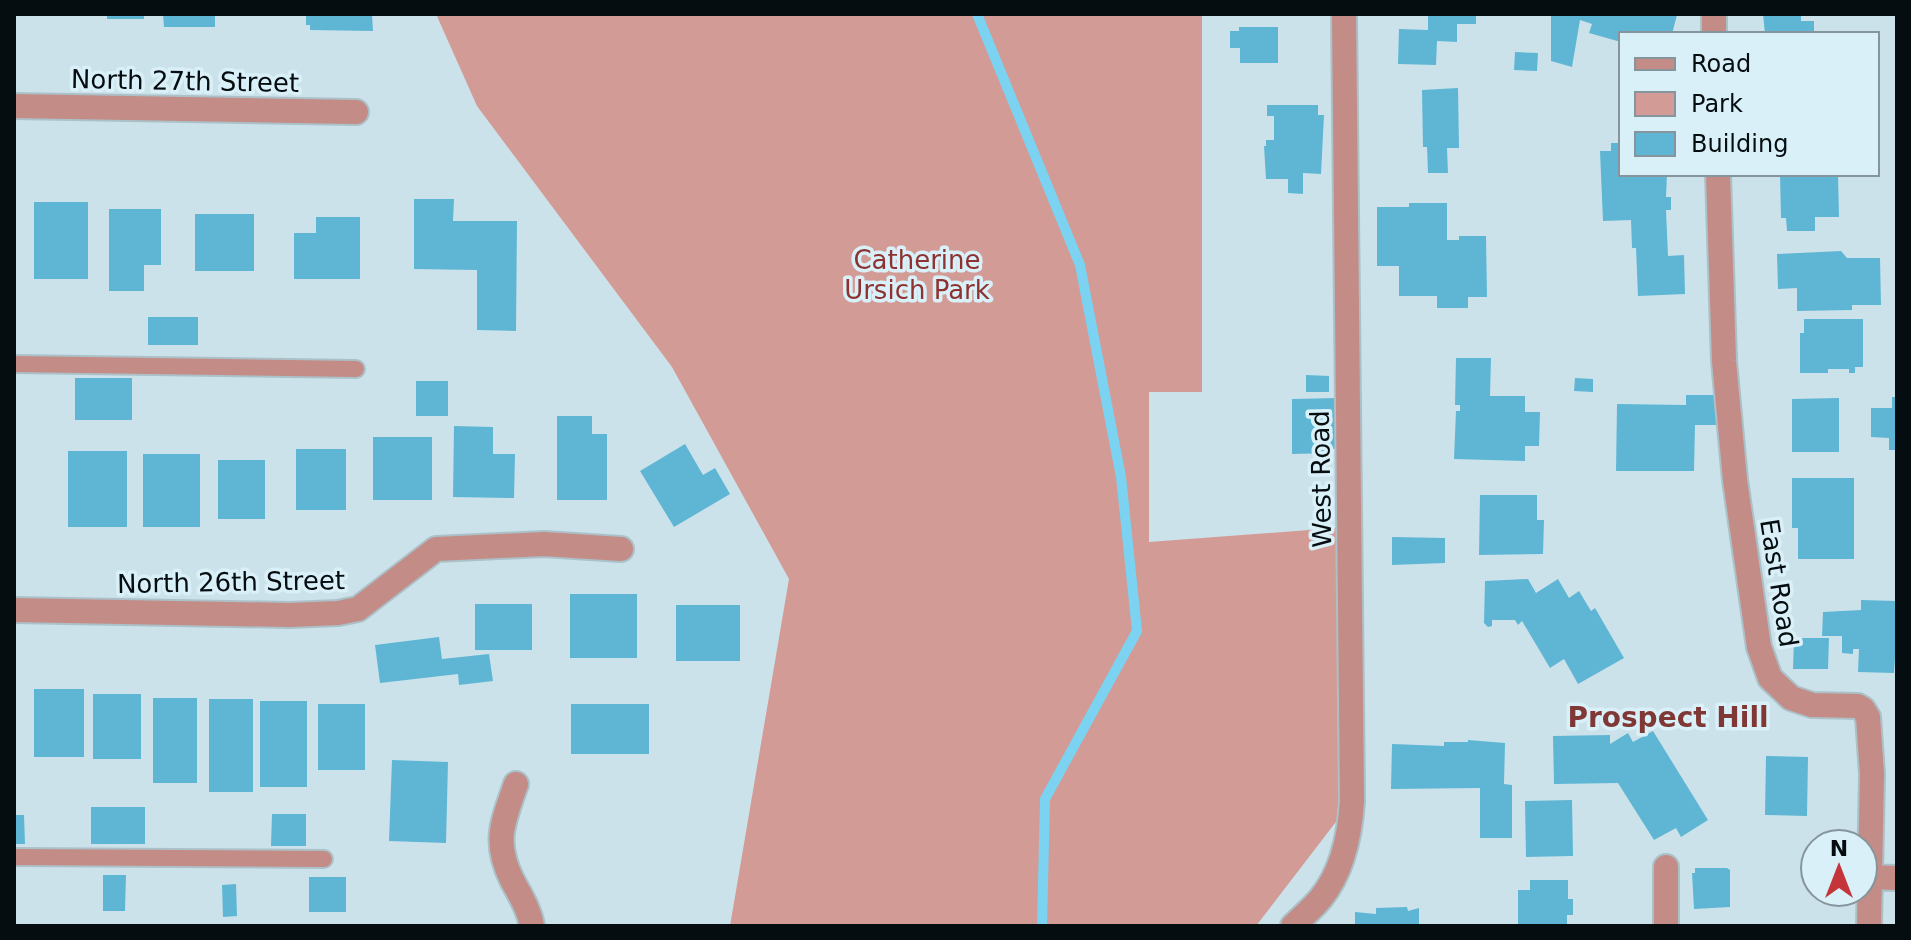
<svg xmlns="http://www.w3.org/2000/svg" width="1911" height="940" font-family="'DejaVu Sans',sans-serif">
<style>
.green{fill:#d29b96}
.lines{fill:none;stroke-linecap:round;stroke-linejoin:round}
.stream{stroke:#7bd3f1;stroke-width:10}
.building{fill:#5eb6d4}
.service-casing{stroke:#acc0c8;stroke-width:20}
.minor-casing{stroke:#acc0c8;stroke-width:28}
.service{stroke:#c48c87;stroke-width:16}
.minor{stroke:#c48c87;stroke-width:24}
.labels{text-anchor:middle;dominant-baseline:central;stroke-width:7;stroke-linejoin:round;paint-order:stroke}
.street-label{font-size:26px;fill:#060d10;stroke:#d9f0f8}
.park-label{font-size:26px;fill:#8d3230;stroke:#d9f0f8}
.neighbourhood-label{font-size:28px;font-weight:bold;fill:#7f3835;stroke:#d9f0f8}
</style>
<rect width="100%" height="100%" fill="#cce2eb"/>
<path class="green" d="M436 14H1202V392H1149V542L1349 527 1352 801 1256 926H730L789 579 672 367 477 106Z"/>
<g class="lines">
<path class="stream" d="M977 14 1080 265 1121 477 1137 631 1045 799 1042 926"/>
</g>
<path class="building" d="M107 14H144V19H107Z
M163 14H215V27H164Z
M306 14H372L373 31 310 30V25H306Z
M1428 14H1476V24H1457V42L1437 41 1436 65 1398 64 1399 29 1428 30Z
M1551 14H1674L1677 15 1672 34H1621V42L1589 33 1592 24 1580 20 1572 67 1551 61Z
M1763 14H1801V21H1814V34H1765Z
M1239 27H1278V63H1240V48H1230V31H1239Z
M1515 52 1538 53 1537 71 1514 70Z
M1458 88 1459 148H1447L1448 173H1428L1427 147H1423L1422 90Z
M1267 105H1318V115H1324L1321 174 1303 173V194L1288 193V179H1266L1264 146H1266V140H1274V116H1267Z
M1611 143H1621V174H1667L1666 197H1671V210H1666L1668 256 1684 255 1685 294 1638 296 1636 248H1632L1631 220 1603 221 1600 151H1611Z
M1780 174H1838L1839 217H1815V231H1787L1786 218H1781Z
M414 199H454L453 221H517L516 331 477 330V270L414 269Z
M34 202H88V279H34Z
M1409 203H1447V240H1459V236H1486L1487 297H1468V308H1437V296H1399V266H1377V207H1409Z
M109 209H161V265H144V291H109Z
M195 214H254V271H195Z
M316 217H360V279H294V233H316Z
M1841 251 1847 258H1880L1881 305H1852V310L1797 311V288L1778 289 1777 254Z
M148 317H198V345H148Z
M1804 319H1863V367H1855V373H1849V369H1828V373H1800V333H1804Z
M1456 358H1491L1490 396H1525V412H1540L1539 446H1525V461L1454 459 1456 411H1460V405H1455Z
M1306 375 1329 376V392H1306Z
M75 378H132V420H75Z
M1575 378 1593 379V392L1574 391Z
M416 381H448V416H416Z
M1686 395H1724L1723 425H1695L1694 471H1616L1617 404 1686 405Z
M1892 397H1897V450H1889V438L1871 437V408H1892Z
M1337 398 1342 449H1333V453L1292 454V399Z
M1839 398V452H1792V399Z
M557 416H592V434H607V500H557Z
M454 426 493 427V454H515L514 498 453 497Z
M373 437H432V500H373Z
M685 444 703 475 715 468 730 494 674 527 640 471Z
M296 449H346V510H296Z
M68 451H127V527H68Z
M143 454H200V527H143Z
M218 460H265V519H218Z
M1792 478H1854V559H1798V528H1792Z
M1480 495H1537V520H1544L1543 554 1479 555Z
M1392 537 1445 538V563L1392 565Z
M1528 579 1536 593 1558 579 1569 598 1579 591 1591 611 1595 608 1624 658 1578 684 1564 659 1550 668 1522 621 1518 625 1515 620H1492V626L1488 627 1484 623 1485 581Z
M570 594H637V658H570Z
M1861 600 1897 601V659H1895L1894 673 1858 672 1859 649H1853V654L1842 653V636H1822L1823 612 1861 610Z
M475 604H532V650H475Z
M676 605H740V661H676Z
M439 637 442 659 489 654 493 681 459 685 458 674 380 683 375 645Z
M1794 638H1829L1828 669H1793Z
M34 689H84V757H34Z
M93 694H141V759H93Z
M153 698H197V783H153Z
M209 699H253V792H209Z
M260 701H307V787H260Z
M318 704H365V770H318Z
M571 704H649V754H571Z
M1653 731 1708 820 1681 837 1676 828 1654 840 1618 783 1554 784 1553 736 1610 735V744L1628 733 1633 742Z
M1468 740 1505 743 1504 784 1512 785V838H1480V788L1391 789 1392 744 1444 746V742H1468Z
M1766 756 1808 757 1807 816 1765 815Z
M392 760 448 762 446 843 389 841Z
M1572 800 1573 856 1526 857 1525 801Z
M91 807H145V844H91Z
M272 814H306V846H271Z
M14 815H24L25 844H14Z
M1695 868H1727L1730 870V907L1694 909 1692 873H1695Z
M103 875H126L125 911H103Z
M309 877H346V912H309Z
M1530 880H1568V899H1573V915H1567V926H1518V890H1530Z
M236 884 237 916 223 917 222 885Z
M1407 907 1408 911 1419 908V926H1355V912L1376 914V908Z"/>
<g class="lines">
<g class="service-casing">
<path id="service" d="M14 364 356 369
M14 857 324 859"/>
</g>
<g class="minor-casing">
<path id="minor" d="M1714 14V34
M14 106 356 112
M1718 174 1724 361 1735 480 1759 647 1770 678 1791 698 1812 705 1858 706 1863 709 1868 717 1872 774 1869 926
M14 610 290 615 338 613 358 609 436 549 544 544 621 549
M516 784C503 822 493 841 512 880 520 895 529 909 532 926
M1869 877 1897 878
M1293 926C1302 917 1313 908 1321 898 1342 872 1350 834 1352 801L1344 14
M1666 926V867"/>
</g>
<use href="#service" class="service"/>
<use href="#minor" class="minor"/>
</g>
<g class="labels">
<g class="street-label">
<text transform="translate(185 81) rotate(1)">North 27th Street</text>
<text transform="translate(1321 479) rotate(-91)">West Road</text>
<text transform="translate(231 582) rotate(-1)">North 26th Street</text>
<text transform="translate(1779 583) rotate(81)">East Road</text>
</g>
<g class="park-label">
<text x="917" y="260">Catherine<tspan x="917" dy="30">Ursich Park</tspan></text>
</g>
<g class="neighbourhood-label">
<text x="1668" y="717">Prospect Hill</text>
</g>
</g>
<rect width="1911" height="940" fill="none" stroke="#060d10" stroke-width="32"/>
<rect x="1619" y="32" width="260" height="144" fill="#d9f0f8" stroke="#85959b" stroke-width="2"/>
<rect x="1635" y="58" width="40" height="12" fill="#c48c87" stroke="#85959b" stroke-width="2"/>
<text x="1691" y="72" font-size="24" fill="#060d10">Road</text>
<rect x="1635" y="92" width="40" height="24" fill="#d29b96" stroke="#85959b" stroke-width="2"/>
<text x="1691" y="112" font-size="24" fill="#060d10">Park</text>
<rect x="1635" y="132" width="40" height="24" fill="#5eb6d4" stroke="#85959b" stroke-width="2"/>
<text x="1691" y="152" font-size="24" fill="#060d10">Building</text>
<g transform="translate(1839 868)"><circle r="38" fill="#d9f0f8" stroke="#85959b" stroke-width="2"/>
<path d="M0-6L14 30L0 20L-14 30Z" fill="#c43438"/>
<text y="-12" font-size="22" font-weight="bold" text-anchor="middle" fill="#060d10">N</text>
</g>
</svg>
